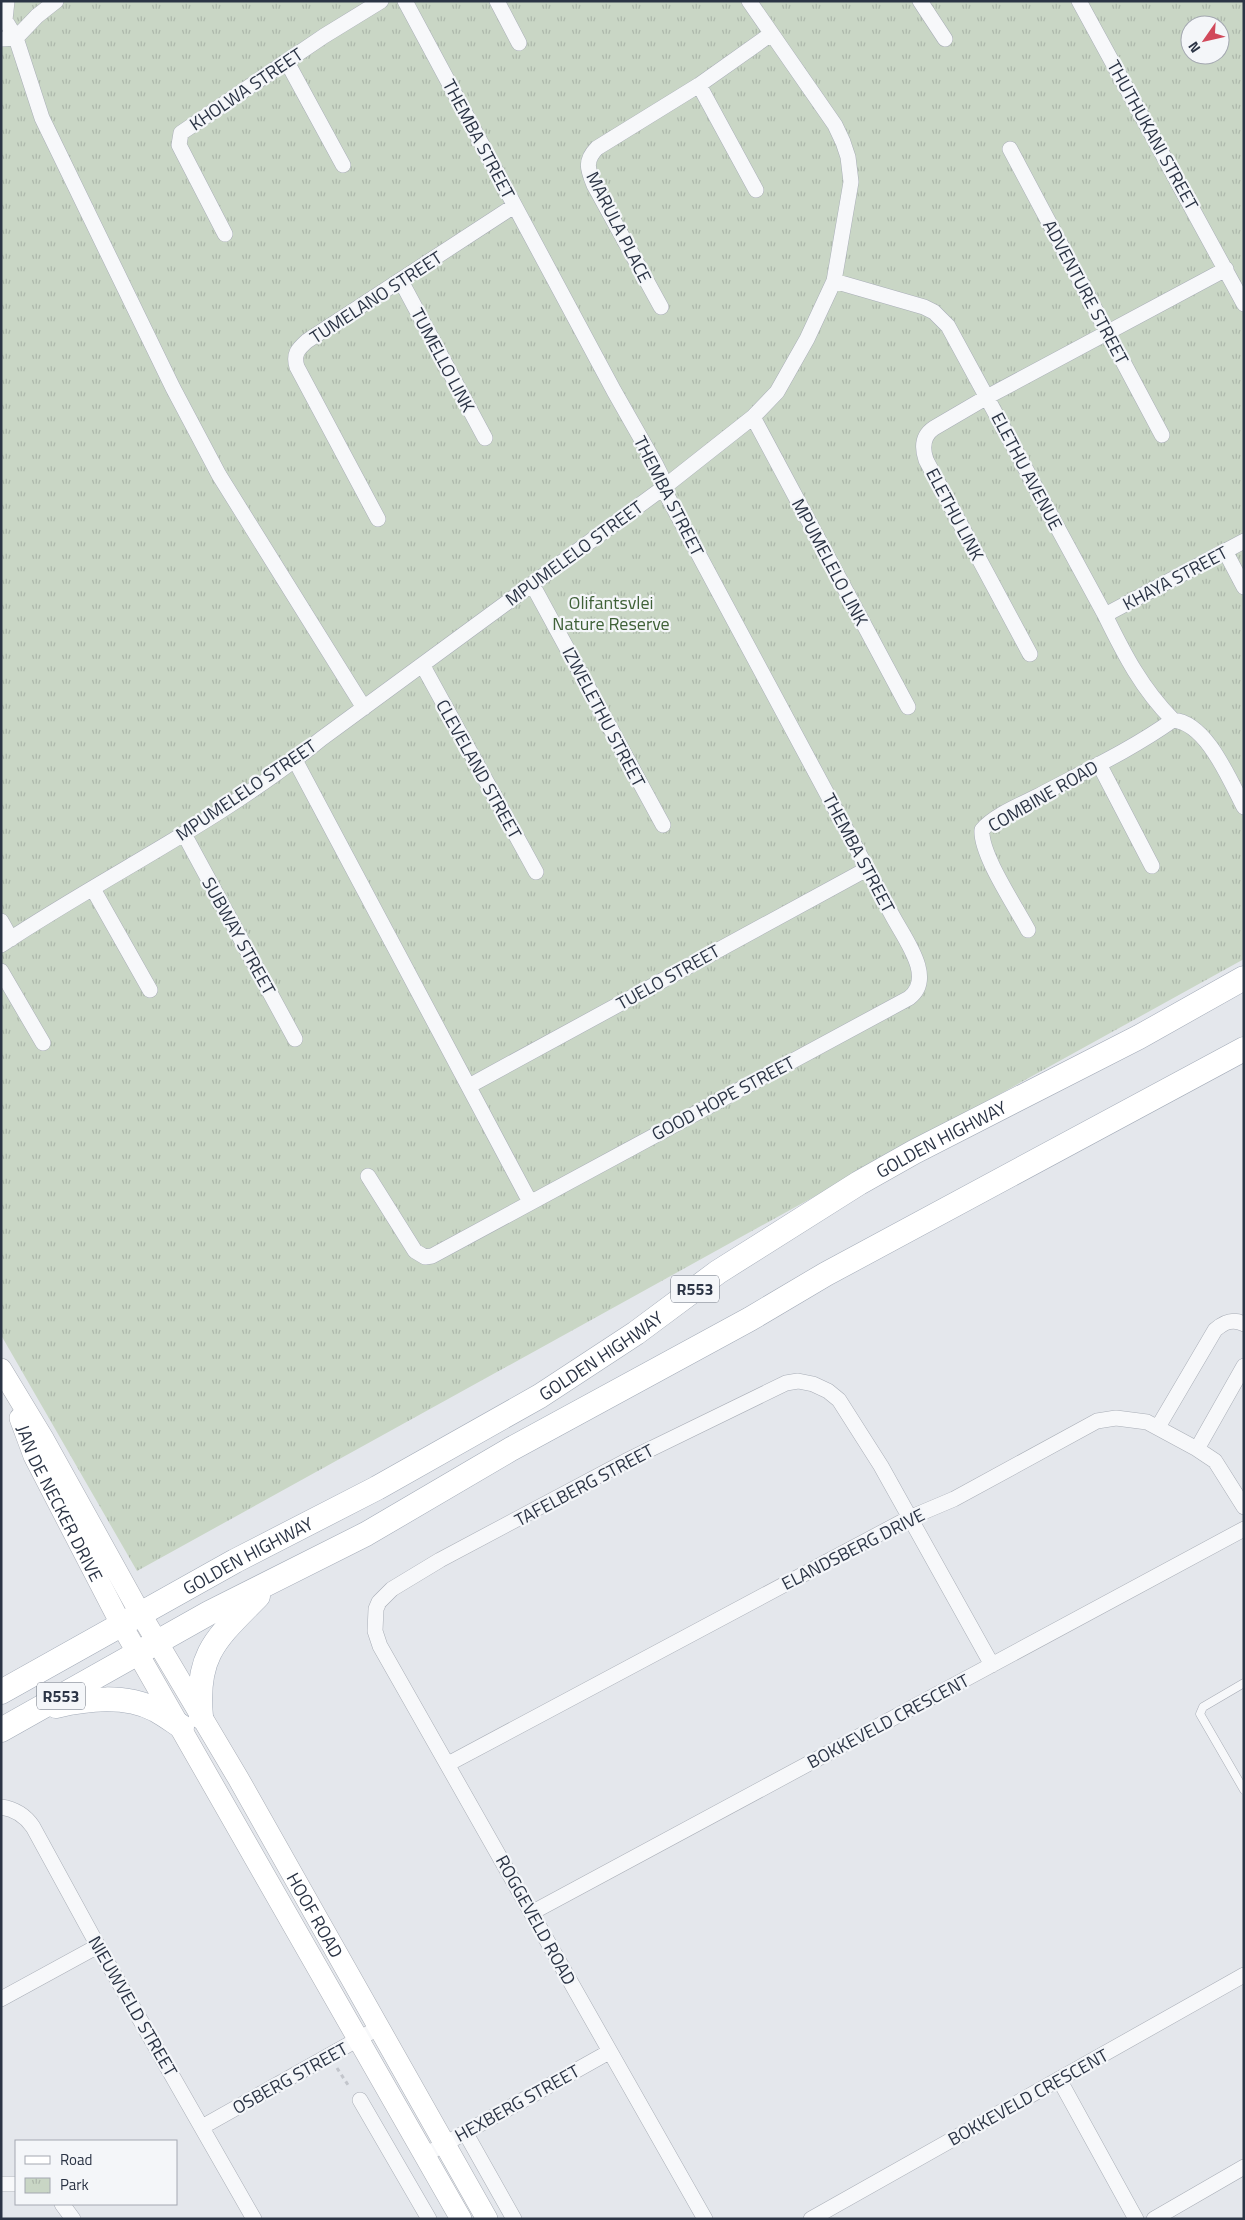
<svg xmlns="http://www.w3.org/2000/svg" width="1245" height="2220" font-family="'Titillium Web',sans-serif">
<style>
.park{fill:url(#park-tufts);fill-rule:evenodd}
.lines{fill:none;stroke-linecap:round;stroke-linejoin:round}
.service-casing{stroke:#a9aeb7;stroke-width:9}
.minor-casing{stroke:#a9aeb7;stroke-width:16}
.secondary-casing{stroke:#a9aeb7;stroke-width:22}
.primary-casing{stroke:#a3abb8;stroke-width:25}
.path{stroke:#c2c5cb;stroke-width:3;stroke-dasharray:4 4;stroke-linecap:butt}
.service{stroke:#f7f8fa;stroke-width:8}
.minor{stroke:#f7f8fa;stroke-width:15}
.secondary{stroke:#fff;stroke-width:21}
.primary{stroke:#fff;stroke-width:24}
.labels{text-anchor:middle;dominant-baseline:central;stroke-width:4.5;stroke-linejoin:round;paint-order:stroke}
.shield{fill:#f4f6f9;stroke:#676e7b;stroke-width:1}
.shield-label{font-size:16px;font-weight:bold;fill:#2b3445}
.street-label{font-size:18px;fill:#2b3445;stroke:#f4f6f9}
.park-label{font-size:18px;fill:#3f6138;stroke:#f4f6f9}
</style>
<defs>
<pattern id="park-tufts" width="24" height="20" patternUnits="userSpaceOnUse" patternTransform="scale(1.25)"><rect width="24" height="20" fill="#c9d6c5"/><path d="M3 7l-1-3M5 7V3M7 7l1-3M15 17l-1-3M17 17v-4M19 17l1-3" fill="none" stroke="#adb8ab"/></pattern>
</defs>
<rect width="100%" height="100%" fill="#e4e7ec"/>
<path class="park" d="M1 1H1244V959L137 1571 1 1335ZM1190 25H1220V55H1190Z"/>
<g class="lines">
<g class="service-casing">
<path id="service" d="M1244 1683 1203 1707 1200 1714 1244 1790"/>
</g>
<g class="minor-casing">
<path id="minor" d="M7 1 5 20 16 38 42 118 173 388 219 475 364 708
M497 1 519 43
M920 1 945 39
M1079 1 1244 304
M1 39 16 38 37 16 56 1
M287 62 343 165
M699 85 756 190
M1010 149 1162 435
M225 234 179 145 181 133 324 36 381 1
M401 281 485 438
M834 281 924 307 934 312 948 326 1105 615C1124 654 1142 689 1173 720
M661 307 594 185C588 170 584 161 597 148L699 85 771 34
M753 417 908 707
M378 519 297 367C293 354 298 349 307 341L514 206
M1225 551 1244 587
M532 584 663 825
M1105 615 1244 541
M1030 654 926 460C922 448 922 436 934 428L987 397 1226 269
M423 666 536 872
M1173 720C1207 723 1229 779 1244 807
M295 760 530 1202
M1099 764 1152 866
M184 834 295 1039
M93 889 150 990
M1 921 11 939
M1028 930C1016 907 980 854 982 830 993 816 1022 804 1038 796 1083 772 1131 750 1173 720
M1 945C106 875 223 820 321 739L663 488 753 417 777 392 807 339 834 281 851 182 848 157 843 142 835 125 749 1
M1 971 43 1043
M469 1086 867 869
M368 1176 415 1251 425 1257 432 1256 909 998C936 978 904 938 892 915L663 488 661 475 656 465 614 391 405 1
M1158 1427 1215 1330C1224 1322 1233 1318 1244 1324
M1197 1449 1244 1366
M448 1764 909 1518 954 1499 1097 1421 1116 1418 1147 1422 1197 1449 1215 1461 1244 1507
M1 1807C15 1809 25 1815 33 1827L98 1946 254 2219
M533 1912 1244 1529
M1 1999 98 1946
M1059 2079 1136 2219
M360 2100 429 2219
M202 2127 378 2028
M465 2132 514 2219
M425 2155 609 2052
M1 2184H16
M62 2204 73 2219
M705 2219 380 1646 375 1631 376 1609 379 1602 392 1589 440 1560 626 1461 786 1383 798 1381 813 1384 828 1391 839 1400 881 1466 992 1665
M811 2219 1244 1975
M1154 2219 1244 2167"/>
</g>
<g class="secondary-casing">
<g id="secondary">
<path id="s1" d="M1 1369 44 1440 140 1613 238 1778 487 2219"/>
<path id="s2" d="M20 1418 34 1456 121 1624 461 2219"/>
</g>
</g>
<g class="primary-casing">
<g id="primary">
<path id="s3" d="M1 1692 235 1561 377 1488 540 1396 636 1333 718 1272 859 1183 914 1152 1139 1037 1244 978"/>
<path d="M56 1706C87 1699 125 1694 156 1710 165 1715 173 1721 182 1727"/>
<path d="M201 1717C195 1654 217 1638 258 1596"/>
<path d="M1 1730 209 1613 366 1534 511 1449 750 1319 826 1274 1244 1049"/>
</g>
</g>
<path class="path" d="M337 2068 350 2088"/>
<use href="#service" class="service"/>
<use href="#minor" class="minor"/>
<use href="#secondary" class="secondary"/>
<use href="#primary" class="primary"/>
</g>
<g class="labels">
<g class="shield">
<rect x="671" y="1275.5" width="48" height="27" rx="4"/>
<rect x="37" y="1682.5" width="48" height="27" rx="4"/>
</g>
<g class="shield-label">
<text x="695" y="1289">R553</text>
<text x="61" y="1696">R553</text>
</g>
<g class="street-label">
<text transform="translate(246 89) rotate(-34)">KHOLWA STREET</text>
<text transform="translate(1153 135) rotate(61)">THUTHUKANI STREET</text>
<text transform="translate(479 139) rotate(62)">THEMBA STREET</text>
<text transform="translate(619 227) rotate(63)">MARULA PLACE</text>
<text transform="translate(1086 292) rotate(62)">ADVENTURE STREET</text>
<text transform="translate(376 297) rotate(-33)">TUMELANO STREET</text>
<text transform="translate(443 360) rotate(62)">TUMELLO LINK</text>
<text transform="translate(1027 471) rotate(62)">ELETHU AVENUE</text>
<text transform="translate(669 496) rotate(63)">THEMBA STREET</text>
<text transform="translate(955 514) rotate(62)">ELETHU LINK</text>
<text transform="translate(574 553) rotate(-36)">MPUMELELO STREET</text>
<text transform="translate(830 562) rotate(62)">MPUMELELO LINK</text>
<text transform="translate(1175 578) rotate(-28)">KHAYA STREET</text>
<text transform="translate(604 717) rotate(62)">IZWELETHU STREET</text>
<text transform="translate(479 769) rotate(61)">CLEVELAND STREET</text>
<text transform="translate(246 790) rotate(-34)">MPUMELELO STREET</text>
<text transform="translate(1043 796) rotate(-30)">COMBINE ROAD</text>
<text transform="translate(859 853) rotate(62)">THEMBA STREET</text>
<text transform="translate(239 936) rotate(61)">SUBWAY STREET</text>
<text transform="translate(668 977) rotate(-29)">TUELO STREET</text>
<text transform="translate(723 1098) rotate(-28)">GOOD HOPE STREET</text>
<text stroke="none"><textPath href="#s3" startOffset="1092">GOLDEN HIGHWAY</textPath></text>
<text stroke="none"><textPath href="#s3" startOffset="688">GOLDEN HIGHWAY</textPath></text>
<text transform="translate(584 1485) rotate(-28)">TAFELBERG STREET</text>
<text stroke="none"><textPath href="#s2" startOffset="94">JAN DE NECKER DRIVE</textPath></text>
<text transform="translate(853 1549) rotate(-27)">ELANDSBERG DRIVE</text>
<text stroke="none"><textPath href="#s3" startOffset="282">GOLDEN HIGHWAY</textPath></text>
<text transform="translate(888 1721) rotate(-28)">BOKKEVELD CRESCENT</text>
<text stroke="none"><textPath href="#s1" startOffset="630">HOOF ROAD</textPath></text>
<text transform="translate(536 1920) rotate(61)">ROGGEVELD ROAD</text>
<text transform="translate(133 2006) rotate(60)">NIEUWVELD STREET</text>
<text transform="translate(290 2078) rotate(-29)">OSBERG STREET</text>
<text transform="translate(1028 2097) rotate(-29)">BOKKEVELD CRESCENT</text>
<text transform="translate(517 2103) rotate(-29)">HEXBERG STREET</text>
</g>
<g class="park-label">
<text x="611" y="602">Olifantsvlei<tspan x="611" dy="21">Nature Reserve</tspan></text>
</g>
</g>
<rect width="1245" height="2220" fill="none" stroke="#2b3445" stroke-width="5"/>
<rect x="15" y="2140" width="162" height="65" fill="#f4f6f9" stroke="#a4a8b1"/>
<rect x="25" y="2156" width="25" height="8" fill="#ffffff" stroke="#a4a8b1"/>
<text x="60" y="2165" font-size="15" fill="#2b3445">Road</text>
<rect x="25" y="2178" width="25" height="15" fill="url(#park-tufts)" stroke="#a4a8b1"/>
<text x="60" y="2190" font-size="15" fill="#2b3445">Park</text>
<g transform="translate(1205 40) rotate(236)"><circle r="24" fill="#f4f6f9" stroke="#a4a8b1"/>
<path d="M0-4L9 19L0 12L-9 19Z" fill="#d1495b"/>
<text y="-8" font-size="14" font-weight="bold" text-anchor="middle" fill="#2b3445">N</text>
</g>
</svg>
